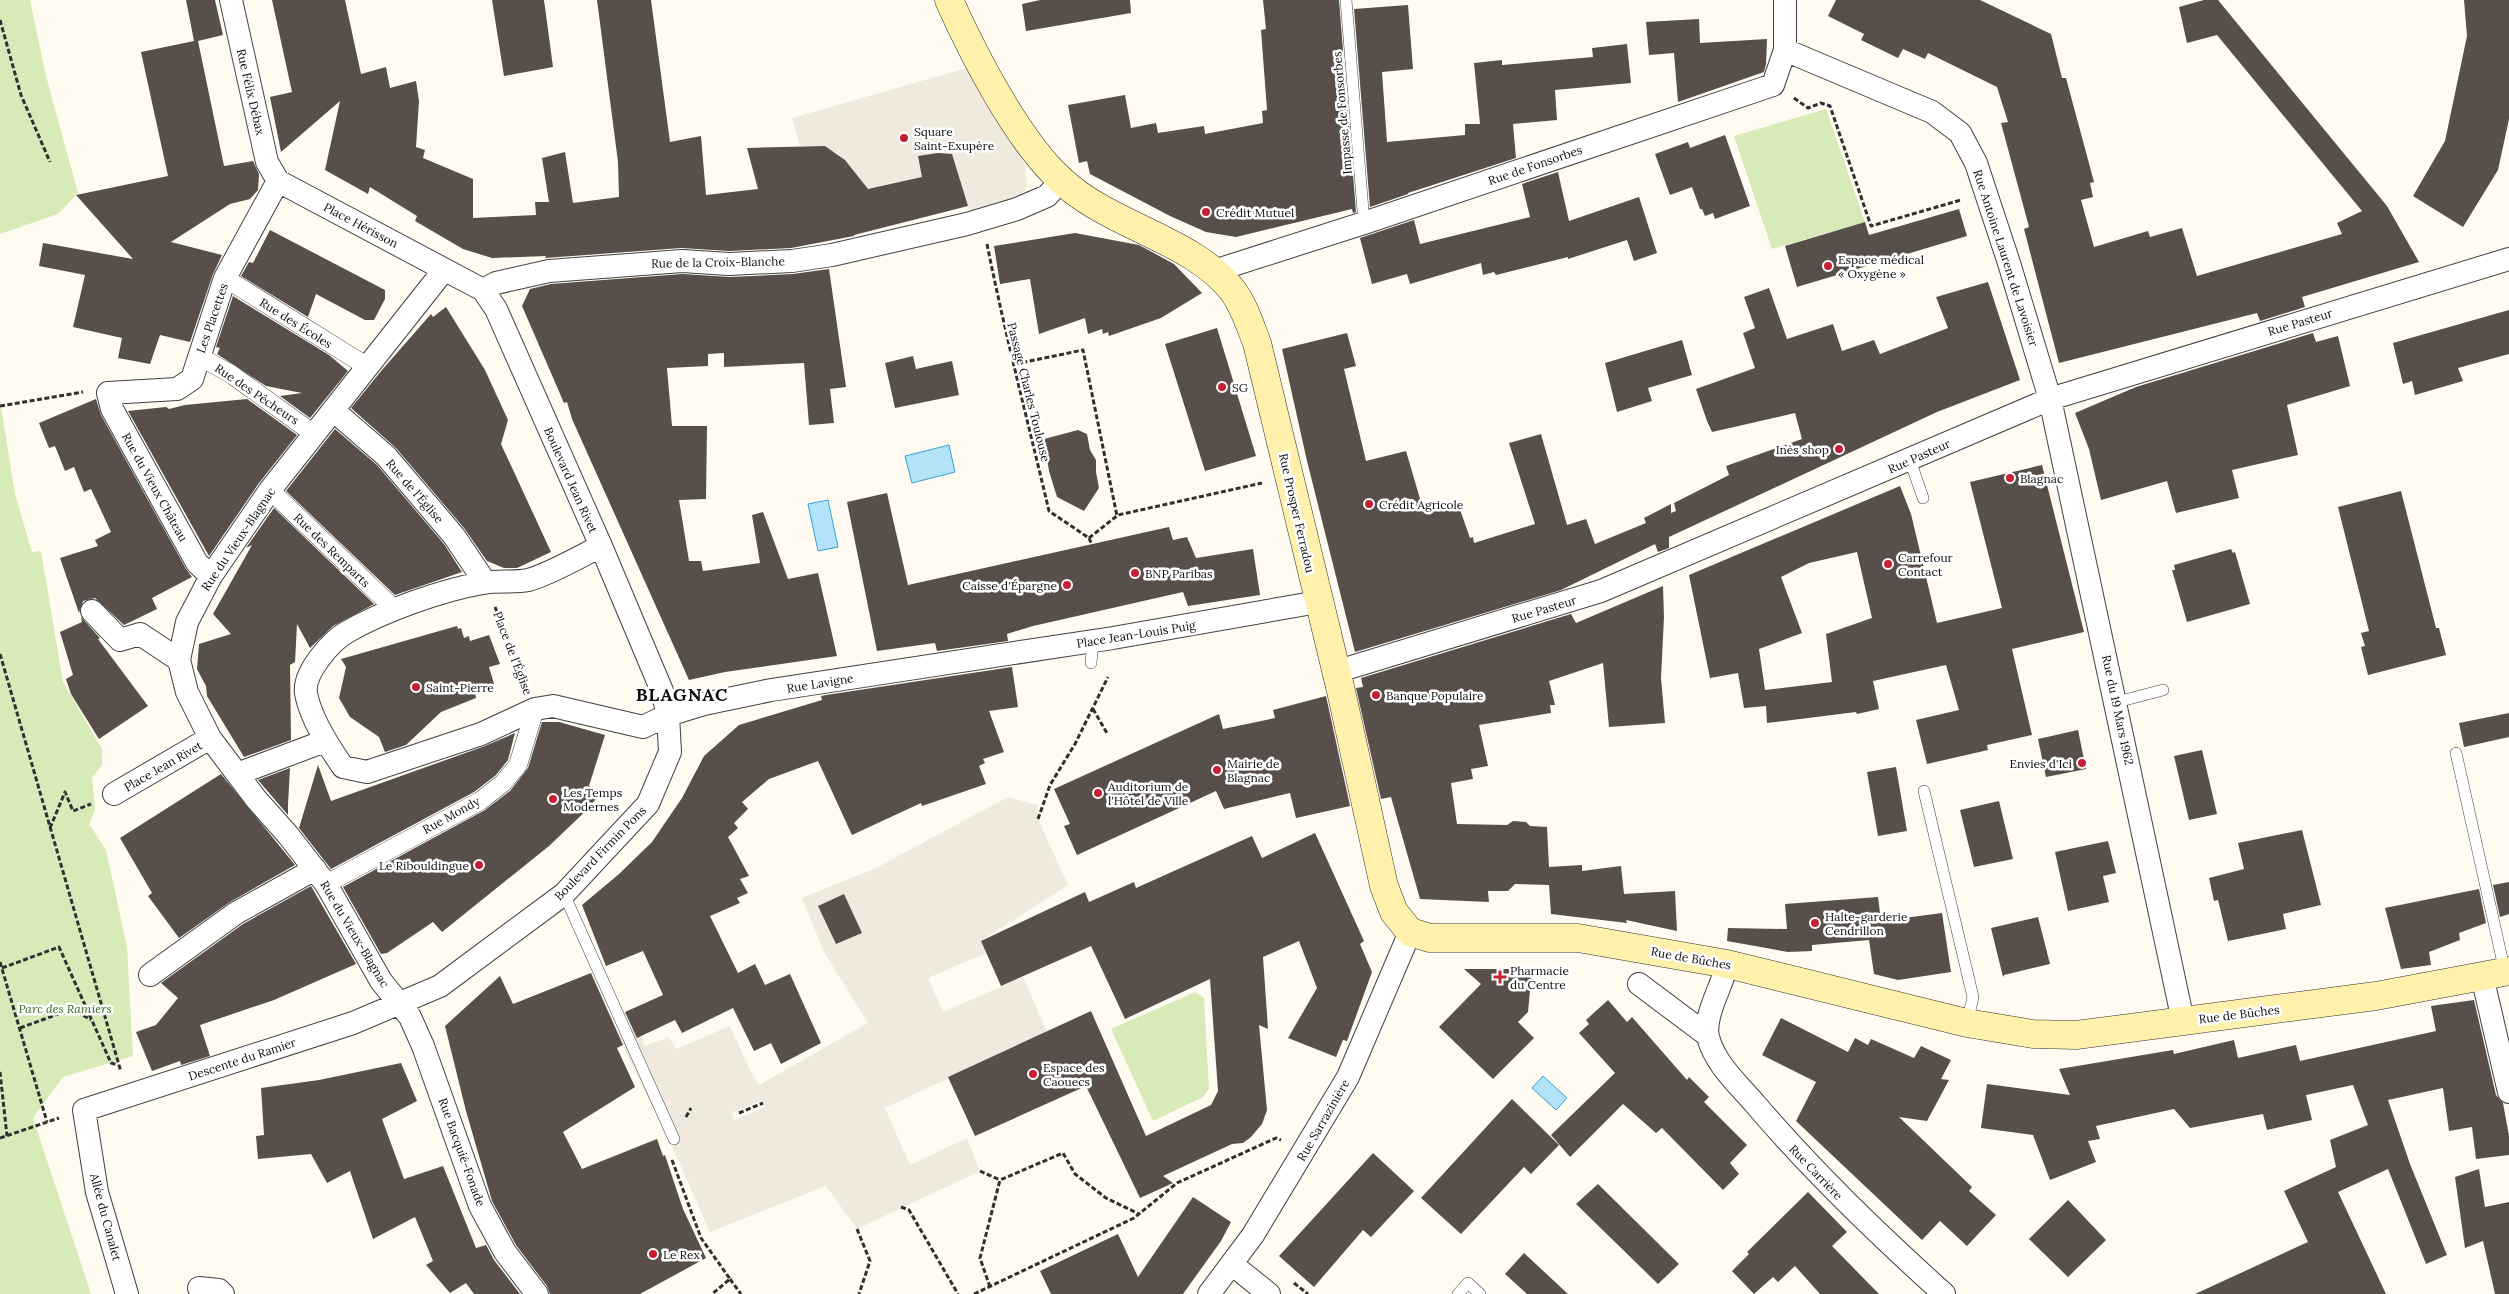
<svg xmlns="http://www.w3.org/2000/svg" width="2509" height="1294" font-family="Lora,serif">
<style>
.green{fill:#d6ebb8}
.plaza{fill:#f0eade;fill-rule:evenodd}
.water{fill:#b3e3f8;stroke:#379fd2}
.building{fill:#584f4a;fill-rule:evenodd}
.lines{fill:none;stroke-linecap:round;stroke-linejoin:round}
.service-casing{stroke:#414141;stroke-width:12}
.pedestrian-casing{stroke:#414141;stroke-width:19}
.minor-casing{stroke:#414141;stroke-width:24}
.secondary-casing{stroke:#303030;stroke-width:29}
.path{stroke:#303030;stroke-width:3;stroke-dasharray:5 2.5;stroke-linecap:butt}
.service{stroke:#fff;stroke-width:11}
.pedestrian{stroke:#fff;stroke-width:18}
.minor{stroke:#fff;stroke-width:22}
.secondary{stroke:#fff0ab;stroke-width:28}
.poi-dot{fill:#c42134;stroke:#fff;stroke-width:2}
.labels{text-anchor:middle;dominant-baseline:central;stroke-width:5;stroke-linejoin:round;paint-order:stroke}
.street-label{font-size:12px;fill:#0e0e0e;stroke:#fff}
.poi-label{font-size:12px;fill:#0e0e0e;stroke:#fff;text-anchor:start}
.park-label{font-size:12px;font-style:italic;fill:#31691c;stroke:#fff}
.district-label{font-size:18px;font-weight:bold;letter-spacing:1px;fill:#0e0e0e;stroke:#fff}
</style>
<rect width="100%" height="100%" fill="#fffbf0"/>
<path class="green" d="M0 0H30L46 76 78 193 58 214 0 234Z
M1826 109 1865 222 1772 249 1734 136Z
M0 400 15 494 32 552 41 551 63 682 102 749V765L92 778 95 810 89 824 106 850 127 947 133 1056 63 1077 33 1118 91 1294H0Z
M1195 992 1204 998 1209 1089 1203 1097 1153 1121 1111 1029Z"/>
<path class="plaza" d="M970 67 1025 165 1027 188 1017 200 970 212 954 165 925 183 888 185 856 192 852 168 839 154 821 146H800L792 118Z
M1008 797 1037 805 1038 819 1068 885 981 941 986 953 928 978 943 1012 1023 977 1047 1032 885 1108 910 1165 967 1138 980 1171 857 1229 826 1186 710 1232 671 1144 617 1034 639 1026 644 1046 669 1037 676 1049 730 1026 749 1068 759 1085 868 1023 824 952 802 898 876 868ZM762 1100 765 1107 734 1120 732 1113Z"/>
<path class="water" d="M949 445 955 472 912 483 905 456Z
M828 500 838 547 818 551 808 504Z
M1543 1076 1567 1098 1556 1110 1532 1088Z"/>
<path class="building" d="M186 0H215L223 35 198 41 224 166 253 161 259 174 258 190 250 199 230 204 171 242 222 255 213 274 190 342 160 335 150 364 118 358 122 338 73 327 85 275 39 266 43 243 133 259 76 195 168 176 141 52 194 41Z
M272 0H345L361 74 386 67 390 88 416 81 419 101 416 147 425 150 423 158 473 179V218L536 215 535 202H549L542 158 565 152 573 203 619 197 618 162 597 0H651L670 142 701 136 706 195 758 189 747 148 825 146 845 160 868 189 922 177 918 156 938 153 952 154 968 206 854 235V236L791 248 729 251 681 248 545 258 546 256 492 258 463 249 415 221 417 216 370 187 368 194 325 170 340 101 281 152 270 97 292 92Z
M492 0H544L553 67 504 76Z
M1040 0H1130L1131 13 1026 31 1022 4Z
M1263 0H1339L1356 212 1353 213 1352 209 1236 237 1206 232 1170 216 1090 174 1087 161 1079 163 1068 105 1125 95 1131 128 1156 123 1158 133 1204 126 1205 134 1263 123 1262 111 1267 110 1261 30 1266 29Z
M1836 0H1980L2051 34 2062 78H2066L2094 182 2090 183 2093 197 2081 200 2094 247 2148 231 2150 237 2182 228 2197 276 2342 234 2337 223 2362 211 2217 35 2187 43 2179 7 2204 0H2218L2387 206 2419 262 2302 297 2305 307 2260 321 2257 313 2059 363 2024 229 2029 227 2001 123 2008 122 1997 87 1928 53 1925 59 1903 49 1898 58 1861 40 1864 34 1828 16Z
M2464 0H2509V119L2498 170 2463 227 2413 196 2445 141 2467 36Z
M1408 5 1413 69 1382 72 1387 142 1465 135V124H1480L1474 63 1502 60V65L1593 57 1592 48 1627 44 1631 83 1555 90 1557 120 1513 124 1516 158 1408 193V194L1370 207 1354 9Z
M1699 19 1700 43 1767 39 1766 64 1764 72 1678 102 1674 53 1649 55 1646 22Z
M1725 135 1750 206 1715 219 1713 213 1705 216 1702 209H1700L1692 187 1670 195 1655 154 1688 142 1690 148Z
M1558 172 1569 221 1639 197 1657 253 1634 261 1627 240 1568 259V257L1496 275 1494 272 1483 275 1481 263 1410 284 1407 274 1372 284 1360 238 1414 220 1420 244 1530 217 1522 184Z
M1959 209 1967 236 1797 287 1785 246 1865 222 1869 235Z
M270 230 385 290V299L374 320H365L316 294 308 317 241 276 249 262 253 263Z
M1075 233 1139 245 1174 264 1202 293 1161 318 1109 336 1108 332 1103 334 1102 329 1088 334 1085 318 1039 334 1030 279 1000 284 994 246Z
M829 269 846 387 830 389 834 423 809 425 804 363 724 367V353L708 354V366L667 368 672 426H707L706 499 679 500 689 561H701L703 571 760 563 752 515 763 512 788 579 818 573 837 656 725 672 689 680 572 419 567 402 564 403 522 306 530 289 551 284 682 274 730 277 793 274Z
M1988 282 2020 380 1937 412 1669 537V548L1658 552 1655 544 1561 590 1355 652 1307 461 1282 349 1347 333 1356 366 1344 369 1366 461 1406 451 1423 509 1457 501 1470 538 1473 537 1474 543 1535 524 1509 443 1541 434 1567 525 1586 519 1595 544 1646 523 1644 518 1671 504V513L1676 511 1674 503 1729 475 1726 466 1802 439 1795 413 1712 432 1707 421 1696 389 1755 368 1743 333 1755 328 1744 297 1769 288 1787 339 1833 324 1842 351 1874 340 1880 354 1948 328 1936 297Z
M233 296 329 355 348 371 310 418 280 396 302 393 266 386 217 354 220 348 216 347Z
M446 307 485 370 508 420 501 444 551 552 517 568H504L487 561 464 528 396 448 351 408 382 370 431 314 433 317Z
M2509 310V354L2458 368 2463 381 2415 395 2412 381 2403 384 2393 343Z
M1217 328 1256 456 1205 471 1165 344Z
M2313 333 2316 342 2338 336 2350 386 2287 405 2298 455 2232 470 2239 498 2176 513 2167 481 2101 500 2089 449 2075 413 2136 387Z
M1682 340 1692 375 1648 388 1652 401 1617 412 1605 363Z
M913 356 916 369 952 361 959 395 895 408 885 363Z
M96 399 101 415 186 569 192 577 152 598 157 609 124 625 95 598 83 601 79 613 60 558 98 546 95 540 111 532 91 489 84 492 74 467 65 471 55 446 49 448 39 423Z
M247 399 297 435 259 483 209 556 128 411 166 407 169 409 185 405Z
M335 429 377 465 444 544 462 572 395 595 286 491Z
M1078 430 1087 434 1090 450 1096 460V472L1099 488 1084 511 1057 497 1049 471 1044 439Z
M2042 465 2084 632 2012 649 2032 735 1987 745 1988 750 1927 764 1916 720 1959 710 1946 665 1873 681 1879 709 1857 714 1856 712 1767 723 1766 706 1744 708 1738 673 1710 678 1689 575 1900 486 1911 514 1937 623 2002 608 1970 482ZM1857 552 1872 618 1826 634 1832 682 1765 690 1759 649 1802 633 1781 577 1809 563Z
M2401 491 2436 628H2439L2446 655 2368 675 2361 647 2365 646 2361 633 2369 631 2338 507Z
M887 493 908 585 1169 527 1173 540 1187 537 1196 558 1253 549 1260 595 1188 606 1183 592 1033 626 1007 634 1008 641 937 651 935 643 877 651 847 502Z
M274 508 374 604 333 626 310 648 297 624 295 662 290 665 291 740 244 757 207 696 206 686 197 669 199 644 231 634 213 614 252 545 246 548Z
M2231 549 2233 553 2235 552 2250 604 2187 622 2172 570H2175L2174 565Z
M1663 586 1664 617 1661 678 1665 723 1609 727 1603 663 1549 681 1555 705H1550L1551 713 1479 725 1488 766 1471 769 1473 779 1451 783 1457 824 1507 825 1513 821 1526 822 1530 826 1547 827 1549 867 1582 865V871L1621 866 1624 894 1675 891 1677 931 1626 920 1627 923 1551 914 1549 885 1515 884 1508 891H1488L1489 902 1420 899 1391 797 1381 799 1356 688 1363 687 1361 678 1571 614 1576 623Z
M81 617 100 638 98 639 148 706 99 739 71 694 66 679 73 675 60 632 82 622Z
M457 626 458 629 461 628 464 638 469 636 470 641 489 635 500 664 489 667 494 684 475 692 476 698 441 712 406 745 385 752 379 737 350 717 339 698 346 667 341 659Z
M1012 667 1018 707 989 711 1004 752 983 759 985 763 979 766 986 784 922 806 921 803 852 835 818 761 769 779 742 802 748 809 734 823 738 828 728 837 749 876 740 879 748 893 737 898 740 903 710 916 738 973 755 964 765 985 790 974 821 1043 781 1064 771 1043 754 1051 733 1008 682 1033 675 1020 637 1038 625 1012 663 995 643 951 606 966 582 905 619 874 652 842 682 798 704 756 739 725 822 700 821 696 826 695Z
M1326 696 1350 806 1296 818 1290 793 1224 809 1216 791 1077 855 1064 826 1070 824 1054 789 1219 714 1223 729 1275 718 1273 710Z
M2509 713V737L2464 747 2459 723Z
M542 722H559L605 735 589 786 601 791 591 806 549 846 442 932 433 922 387 953 381 954 343 887 485 810 510 791 528 768Z
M2078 730 2086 769 2046 777 2038 739Z
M515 733 508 760 496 775 474 792 331 869 299 828 318 765 331 801 485 746Z
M2202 750 2217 814 2189 820 2174 756Z
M1896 767 1907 831 1878 836 1867 772Z
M290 768 288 805V815L258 780Z
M221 774 295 865 230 902 179 938 148 896 152 893 120 838Z
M1999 801 2013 859 1974 867 1960 810Z
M2302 830 2321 905 2283 914 2286 929 2228 941 2218 900 2214 901 2209 878 2244 869 2238 843Z
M1315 833 1364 941 1360 944 1372 972 1347 1041 1343 1040 1336 1057 1288 1038 1317 988 1299 941 1263 957 1268 1029 1259 1025 1267 1110 1262 1124 1251 1137 1243 1143 1232 1144 1163 1176 1173 1183 1140 1198 1086 1086 975 1136 948 1077 1091 1011 1146 1136 1211 1105 1218 1091 1210 979 1125 1019 1091 946 1001 986 981 941 1085 892 1089 902 1134 882 1136 888 1252 836 1262 858Z
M2108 841 2116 873 2103 876 2109 902 2068 911 2055 852Z
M2509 882V914L2500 917 2493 885Z
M311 886 356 964 274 1000 200 1025 210 1056 181 1065 180 1061 152 1071 136 1032 156 1025 178 998 161 983 243 924Z
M2479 889 2486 923 2459 933 2460 940 2429 952 2431 965 2401 969 2385 908Z
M844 894 862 933 836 944 818 906Z
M1878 897 1881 921 1942 913 1951 972 1898 980 1874 974 1869 940 1812 945V951L1788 952 1727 941 1728 928 1787 929 1785 904Z
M2038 917 2050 964 2004 975 2003 977 1991 928Z
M1464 969H1532L1528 1012 1518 1022 1534 1038 1493 1079 1439 1027 1481 984Z
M591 973 623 1045 617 1048 635 1087 563 1132 582 1169 657 1139 663 1156 665 1155 683 1209 706 1258 640 1294H550L547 1286 516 1245 492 1201 466 1111 445 1026 500 976 513 1004Z
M1608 1000 1627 1022 1632 1017 1687 1080 1689 1077 1709 1097 1704 1102 1747 1145 1730 1163 1739 1174 1723 1190 1662 1128 1656 1133 1623 1104 1570 1157 1551 1135 1615 1073 1579 1033 1589 1024 1586 1020Z
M2474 1000 2496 1095 2503 1103 2509 1136V1155L2476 1159 2472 1127 2449 1131 2443 1088 2388 1100 2410 1164 2447 1255 2426 1264 2388 1169 2338 1192 2386 1294H2195L2308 1242 2284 1191 2336 1167 2330 1140 2368 1125 2353 1085 2306 1095 2312 1120 2267 1130 2263 1114 2190 1128 2174 1109 2096 1126 2100 1139 2088 1141 2096 1162 2050 1180 2033 1135 1981 1128 1987 1084 2070 1095 2059 1069 2173 1050 2174 1054 2234 1040 2238 1058 2296 1045 2300 1061 2436 1031 2431 1006Z
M1781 1018 1848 1052 1855 1038 1868 1045 1871 1039 1914 1058 1921 1046 1951 1060 1941 1079 1949 1080 1927 1121 1899 1117 1972 1187 1969 1191 1996 1215 1967 1246 1940 1221 1922 1240 1796 1121 1816 1082 1762 1055Z
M401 1063 417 1101 382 1119 404 1179 443 1166 476 1248 486 1245 494 1260 520 1294H474L466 1283 450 1293 426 1265 433 1261 415 1217 373 1239 350 1171 327 1183 311 1154 258 1159 256 1136 264 1135 261 1088 319 1080Z
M1512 1099 1559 1145 1531 1174 1524 1167 1461 1234 1421 1198Z
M1373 1153 1414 1191 1371 1237 1363 1230 1314 1287 1279 1256Z
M2479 1169 2485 1207 2509 1202V1294H2495L2483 1241 2465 1248 2455 1177Z
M1598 1184 1679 1264 1658 1284 1576 1204Z
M1808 1192 1847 1232 1832 1246 1879 1294H1820L1795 1266 1778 1282 1773 1277 1754 1294 1732 1271 1749 1254 1747 1252Z
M1193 1197 1231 1222 1221 1241 1183 1294H1051L1040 1271 1118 1234 1138 1277Z
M2068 1200 2106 1240 2068 1277 2029 1239Z
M1524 1253 1568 1294H1527L1505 1274Z"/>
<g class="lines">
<g class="service-casing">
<path id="service" d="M1346 0 1364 223
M1910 460 1923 498
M1091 663 1093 641
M2117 702 2163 690
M2456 753 2505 972
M1924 791 1973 997 1967 1023
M564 894 674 1139
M1458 1294 1468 1283 1480 1294"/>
</g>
<g class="pedestrian-casing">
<path id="pedestrian" d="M225 278 368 367
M198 356 231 374 314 434
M270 490 387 602 391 611
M326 884 480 801 503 783 518 765 535 709"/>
</g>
<g class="minor-casing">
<path id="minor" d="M231 0 267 162 278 181
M1785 50 1932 112 1960 133 1976 163 2009 263 2050 399 2183 1021
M444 270 270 490 211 576 187 622 179 660 187 692 210 738 256 799 288 835 326 884 381 981 410 1017 423 1046 480 1206 505 1252 537 1294
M1214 271 1364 223 1773 85 1785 50V0
M483 290 496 283 549 271 682 261 729 264 792 261 832 255 967 224 1017 209 1047 196 1061 181
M333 410 386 456 454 536 485 582
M601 546C581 556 548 575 528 580 514 583 497 580 483 583 442 590 383 611 347 632 331 641 303 673 306 693 310 717 329 747 343 767L367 772 481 734 535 709 553 706 643 727 668 715 704 704 771 690 1113 638 1318 602
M211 576 197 563 112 409 108 393 177 389 192 379 225 278 278 181
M92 611 120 640 140 634 179 660
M1335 672 1601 591 2050 399 2509 259
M237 774 325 741
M114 794 210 738
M1727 964C1723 985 1703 1016 1708 1037 1715 1064 1738 1084 1756 1105 1814 1173 1878 1234 1944 1294
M150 975 236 913 315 869
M2482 976 2509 1092
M1639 984 1707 1035
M1233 1265 1269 1294
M199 1288 219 1290 223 1294
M127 1294 97 1192 84 1110 353 1023 440 986 564 894 648 804 670 752 668 715 662 691 601 546 496 309 483 290 278 181
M1209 1294 1253 1235 1348 1077 1410 932"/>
</g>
<g class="secondary-casing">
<path id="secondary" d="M949 0C973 54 1018 141 1061 180 1109 226 1193 239 1233 291 1244 306 1250 325 1257 343L1341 691 1384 886 1394 912 1410 932 1430 938H1578L1727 964 1967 1023 2033 1034 2076 1035 2376 996 2509 971"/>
</g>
<path class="path" d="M0 20 21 95 50 162
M1794 98 1808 108 1821 103 1830 106 1871 226 1961 200
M987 244C1005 334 1028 422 1049 511L1089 538 1092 545
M1015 364 1083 350 1117 516
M0 406 83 392
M1089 538 1118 515 1262 483
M495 607 526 685
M0 654 121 1072
M1093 709 1108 735
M1038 819 1050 785 1075 744 1108 677
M50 828 65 792 73 811 91 804
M0 962 47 1122
M2 968 59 947 111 1063 118 1065
M20 1028 61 1013 76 1011 91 1020
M0 1072 7 1136
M739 1113 763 1103
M686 1117 691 1108
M0 1138 59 1118
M672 1160 701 1238 730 1279 712 1294
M980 1171 1000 1180
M901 1207 909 1210 958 1294
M857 1229 870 1261 859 1294
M730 1279 741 1294
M1294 1283 1308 1294
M990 1287 980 1258 1000 1180 1063 1153 1075 1174 1106 1198 1139 1214
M974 1294 1134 1218 1177 1183 1276 1138 1281 1140"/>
<use href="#service" class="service"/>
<use href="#pedestrian" class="pedestrian"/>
<use href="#minor" class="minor"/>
<use href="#secondary" class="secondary"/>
</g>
<g class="poi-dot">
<circle cx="904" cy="138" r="5"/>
<circle cx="1206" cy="212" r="5"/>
<circle cx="1828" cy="266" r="5"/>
<circle cx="1222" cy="387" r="5"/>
<circle cx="1839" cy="449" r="5"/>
<circle cx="2010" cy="478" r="5"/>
<circle cx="1369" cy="504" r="5"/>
<circle cx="1888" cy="564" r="5"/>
<circle cx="1135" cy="573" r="5"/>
<circle cx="1067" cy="585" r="5"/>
<circle cx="416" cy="687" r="5"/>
<circle cx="1376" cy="695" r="5"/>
<circle cx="2082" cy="763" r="5"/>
<circle cx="1217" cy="770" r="5"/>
<circle cx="1098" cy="793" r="5"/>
<circle cx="553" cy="799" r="5"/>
<circle cx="479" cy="865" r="5"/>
<circle cx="1815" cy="923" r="5"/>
<path d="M1497.5 969.5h5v5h5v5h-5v5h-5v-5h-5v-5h5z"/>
<circle cx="1033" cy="1074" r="5"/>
<circle cx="653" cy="1254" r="5"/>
</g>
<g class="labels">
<g class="street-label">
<text transform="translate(251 92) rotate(77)">Rue Félix Débax</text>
<text transform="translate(1342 113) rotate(-95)">Impasse de Fonsorbes</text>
<text transform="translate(1535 165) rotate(-19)">Rue de Fonsorbes</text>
<text transform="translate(361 225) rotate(28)">Place Hérisson</text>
<text transform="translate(2006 258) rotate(72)">Rue Antoine Laurent de Lavoisier</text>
<text transform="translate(718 262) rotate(-1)">Rue de la Croix-Blanche</text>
<text transform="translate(212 318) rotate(-71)">Les Placettes</text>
<text transform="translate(2300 322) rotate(-17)">Rue Pasteur</text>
<text transform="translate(296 323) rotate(32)">Rue des Écoles</text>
<text transform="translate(1029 392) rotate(76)">Passage Charles Toulouse</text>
<text transform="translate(257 394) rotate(34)">Rue des Pêcheurs</text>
<text transform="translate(1919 456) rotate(-24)">Rue Pasteur</text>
<text transform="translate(571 480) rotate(66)">Boulevard Jean Rivet</text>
<text transform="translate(155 487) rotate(61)">Rue du Vieux Château</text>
<text transform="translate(415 491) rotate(49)">Rue de l'Église</text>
<text transform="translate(1297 513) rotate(77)">Rue Prosper Ferradou</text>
<text transform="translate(238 539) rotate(-56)">Rue du Vieux-Blagnac</text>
<text transform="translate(332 550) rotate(44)">Rue des Remparts</text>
<text transform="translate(1544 609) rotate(-17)">Rue Pasteur</text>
<text transform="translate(1136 634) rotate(-9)">Place Jean-Louis Puig</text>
<text transform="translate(513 653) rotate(69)">Place de l'Église</text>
<text transform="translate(820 683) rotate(-9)">Rue Lavigne</text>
<text transform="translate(2118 710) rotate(78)">Rue du 19 Mars 1962</text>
<text transform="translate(163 766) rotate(-30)">Place Jean Rivet</text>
<text transform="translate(451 815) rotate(-29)">Rue Mondy</text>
<text transform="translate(600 853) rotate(-46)">Boulevard Firmin Pons</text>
<text transform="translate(355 934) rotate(59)">Rue du Vieux-Blagnac</text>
<text transform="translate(1691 958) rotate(10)">Rue de Bûches</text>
<text transform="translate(2239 1014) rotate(-7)">Rue de Bûches</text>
<text transform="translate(242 1059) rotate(-18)">Descente du Ramier</text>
<text transform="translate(1323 1120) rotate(-60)">Rue Sarrazinière</text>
<text transform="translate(462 1152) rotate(70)">Rue Bacquié-Fonade</text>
<text transform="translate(1816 1172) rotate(46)">Rue Carrière</text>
<text transform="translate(106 1217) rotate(75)">Allée du Canalet</text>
</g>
<g class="poi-label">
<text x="914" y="131">Square<tspan x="914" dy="14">Saint-Exupère</tspan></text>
<text x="1216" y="212">Crédit Mutuel</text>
<text x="1838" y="259">Espace médical<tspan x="1838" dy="14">« Oxygène »</tspan></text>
<text x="1232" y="387">SG</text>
<text x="1829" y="449" text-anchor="end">Inès shop</text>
<text x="2020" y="478">Blagnac</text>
<text x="1379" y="504">Crédit Agricole</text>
<text x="1898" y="557">Carrefour<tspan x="1898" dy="14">Contact</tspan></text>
<text x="1145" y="573">BNP Paribas</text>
<text x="1057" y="585" text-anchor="end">Caisse d'Épargne</text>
<text x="426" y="687">Saint-Pierre</text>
<text x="1386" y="695">Banque Populaire</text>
<text x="1227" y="763">Mairie de<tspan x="1227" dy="14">Blagnac</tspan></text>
<text x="2072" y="763" text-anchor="end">Envies d'Ici</text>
<text x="1108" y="786">Auditorium de<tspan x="1108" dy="14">l'Hôtel de Ville</tspan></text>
<text x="563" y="792">Les Temps<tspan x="563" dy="14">Modernes</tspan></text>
<text x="469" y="865" text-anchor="end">Le Ribouldingue</text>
<text x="1825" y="916">Halte-garderie<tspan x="1825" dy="14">Cendrillon</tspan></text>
<text x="1510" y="970">Pharmacie<tspan x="1510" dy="14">du Centre</tspan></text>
<text x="1043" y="1067">Espace des<tspan x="1043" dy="14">Caouecs</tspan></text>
<text x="663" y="1254">Le Rex</text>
</g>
<g class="park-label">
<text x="65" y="1008">Parc des Ramiers</text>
</g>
<g class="district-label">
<text x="682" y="694">BLAGNAC</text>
</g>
</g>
</svg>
